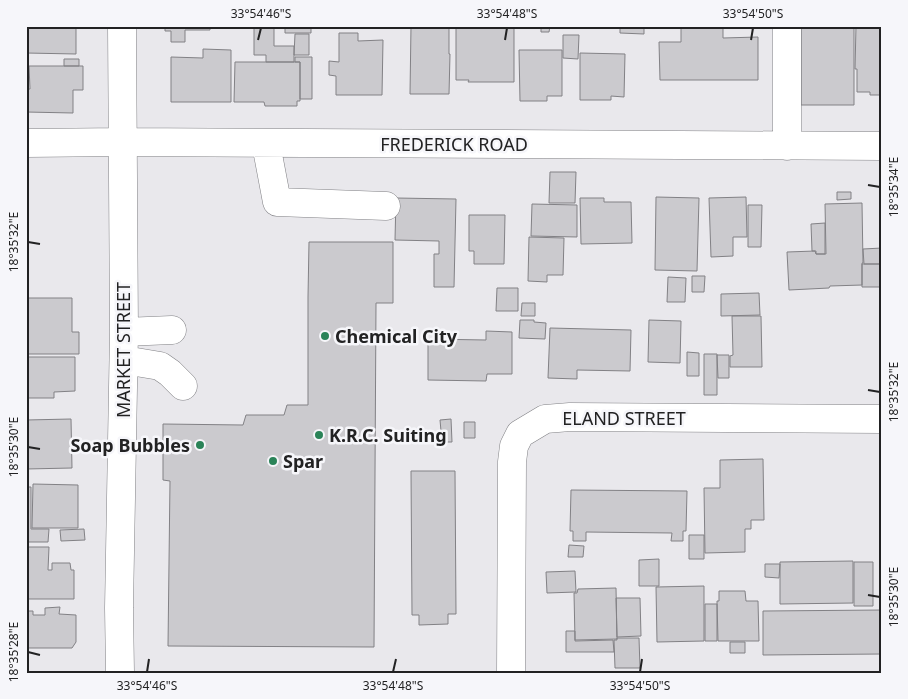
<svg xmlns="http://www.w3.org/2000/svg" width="908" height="699" font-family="'Noto Sans',sans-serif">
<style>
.building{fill:#cbcace;stroke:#828185}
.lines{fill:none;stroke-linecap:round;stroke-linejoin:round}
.minor-casing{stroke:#818185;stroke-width:29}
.minor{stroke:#fff;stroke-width:28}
.ticks{fill:none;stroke:#222223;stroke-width:2}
.poi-dot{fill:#2a8358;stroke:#f6f6fa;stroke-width:2}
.labels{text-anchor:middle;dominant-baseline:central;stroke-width:5;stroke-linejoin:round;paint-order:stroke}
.street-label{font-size:18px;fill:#222223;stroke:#f6f6fa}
.poi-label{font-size:18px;font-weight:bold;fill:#222223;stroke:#f6f6fa;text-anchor:start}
.neatline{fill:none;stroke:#222223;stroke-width:2}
.ticks-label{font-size:12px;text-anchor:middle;fill:#222223}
</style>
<rect width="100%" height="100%" fill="#e9e8ec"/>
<path class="building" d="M26 26H76V54L26 53Z
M165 26H210V30H185V42H171V31H165Z
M254 26H274V46H294V62H266V55H254Z
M285 26H311V33H285Z
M411 26H449V54H450L449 94H410Z
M467 26H514V82H468L469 80H456V28H467Z
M541 26H550L549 32H541Z
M620 26H644V34L620 33Z
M681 26H723V38L758 37V80H660L659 42H681Z
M801 26H854V105H801Z
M856 26H882V95H870V92H857V69H855Z
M339 33H358V41L383 40 382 95H336V76L329 75V61L339 62Z
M295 34H309V55H294Z
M563 35H579L578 59 563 58Z
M203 49 231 50V102H171V57L203 58Z
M519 50H562V96H547V101H520Z
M580 53 625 54 624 97 611 96V100H580Z
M295 57H312V99H300V62H295Z
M64 59H79V66H64Z
M235 62H300V101H297V106H265L264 102H234Z
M26 64H28V87H26Z
M29 66H83V90H73V113L26 112V89H30Z
M550 172H576L575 203H549Z
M837 192H851V199L837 200Z
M656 197 699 198 697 271 655 270Z
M746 197 747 237H733V256L711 257 709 198Z
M396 198 456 199 454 287H434V254H439V241L395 240Z
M580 198H604V202H631L632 243 581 244Z
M862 203 863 263H862V285L830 286 829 288 789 290 787 252 815 251 816 254H826L825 204Z
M532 204 577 205V237L531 236Z
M748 205H762L761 247H748Z
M469 215H505L504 264H474V251H469Z
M825 223V254H816V251H812L811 224Z
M529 237 564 238 563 275H547V282L528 281Z
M309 242H393V303H376L374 647 168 646 170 481 163 480V424L243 425 246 415H284L287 405H308V297Z
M882 248V264H864L863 249Z
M862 264H882V287H862Z
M692 276H705L704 292H692Z
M668 277 686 278 685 302H667Z
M497 288H518V311H496Z
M759 293 760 315 721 316V294Z
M26 298H72V332H79V354H26Z
M522 303H535V316H521Z
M732 316H761L762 367H730V356L733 355Z
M520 320H534V322L546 323 545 339 519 338Z
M649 320 681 321 680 363 648 362Z
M550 328 631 330 630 371 577 370V379L548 378Z
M486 331 512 332V374H487L486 381 428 380V339L486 340Z
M687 352 699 353V376H687Z
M704 354H717V395H704Z
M717 355H729V378H718Z
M26 357H75V391L54 392V398H26Z
M71 419 72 468 26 469V420Z
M451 419 452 442H442L440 420Z
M464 422H475V438H464Z
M763 459 764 520H751V529H745V552L705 553 704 488H720V460Z
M411 471H455L456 614H448V624L419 625V615H412Z
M33 484 78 485V528H32Z
M26 487H31V529H49L48 542H26Z
M571 490 687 491 686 531H683V541H671L672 533 586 532V541H573V531H570Z
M84 529 85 540 61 541 60 530Z
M689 535H704V559H689Z
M569 545 584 546 583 557H568Z
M26 547H49L48 570H52V563H70L71 570H74V599H26Z
M659 559V586H639V560Z
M853 561V603L780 604V562Z
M854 562H873V606H854Z
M765 564H780L779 578 765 577Z
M575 571 576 592 547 593 546 572Z
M704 586V641L657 642 656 587Z
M616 588 617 639 575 640 574 593H577L578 589Z
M719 591H745L746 601H758L759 641H718L717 601H719Z
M616 598H640L641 636 617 637Z
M705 604H717V641H705Z
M60 607 59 614 76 615V642L72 648H26V611H33V615H45V608Z
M882 610V654L763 655V611Z
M566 631H575V641L613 640 614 652H566Z
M617 638H639L640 668H615L614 640H617Z
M730 642H745V653H730Z"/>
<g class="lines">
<g class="minor-casing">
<path id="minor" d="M787 26V146
M26 143 123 142 882 146
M266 144 277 202 386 206
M124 332 172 330
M124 360 160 366 170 373 183 386
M120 673 119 608 124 332 122 26
M511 673 512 462 514 446 520 434 545 419 570 417 882 419"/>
</g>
<use href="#minor" class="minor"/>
</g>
<path class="ticks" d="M258 40 261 28M505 40 507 28M751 40 753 28M868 185 880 187M28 242 40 244M868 390 880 392M28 447 40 449M868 595 880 597M28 652 40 655M147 672 149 659M393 672 396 659M640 672 642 659"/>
<g class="poi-dot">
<circle cx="325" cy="336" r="5"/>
<circle cx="319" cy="435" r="5"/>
<circle cx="200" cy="445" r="5"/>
<circle cx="273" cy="461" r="5"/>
</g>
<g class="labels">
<g class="street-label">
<text x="454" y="144">FREDERICK ROAD</text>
<text transform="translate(123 350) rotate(-90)">MARKET STREET</text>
<text x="624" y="418">ELAND STREET</text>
</g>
<g class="poi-label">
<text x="335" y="336">Chemical City</text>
<text x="329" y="435">K.R.C. Suiting</text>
<text x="190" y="445" text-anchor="end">Soap Bubbles</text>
<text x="283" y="461">Spar</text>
</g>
</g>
<rect width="908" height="699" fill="none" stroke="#f6f6fa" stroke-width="55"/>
<rect x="28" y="28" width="852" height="644" class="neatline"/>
<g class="ticks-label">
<text x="261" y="18">33°54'46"S</text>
<text x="507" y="18">33°54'48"S</text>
<text x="753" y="18">33°54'50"S</text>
<text transform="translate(894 187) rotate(-90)" y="4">18°35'34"E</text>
<text transform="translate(14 242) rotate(-90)" y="4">18°35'32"E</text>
<text transform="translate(894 392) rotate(-90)" y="4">18°35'32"E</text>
<text transform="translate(14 447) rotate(-90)" y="4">18°35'30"E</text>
<text transform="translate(894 597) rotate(-90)" y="4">18°35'30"E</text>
<text transform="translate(14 652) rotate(-90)" y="4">18°35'28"E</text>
<text x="147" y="690">33°54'46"S</text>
<text x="393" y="690">33°54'48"S</text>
<text x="640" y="690">33°54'50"S</text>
</g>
</svg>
